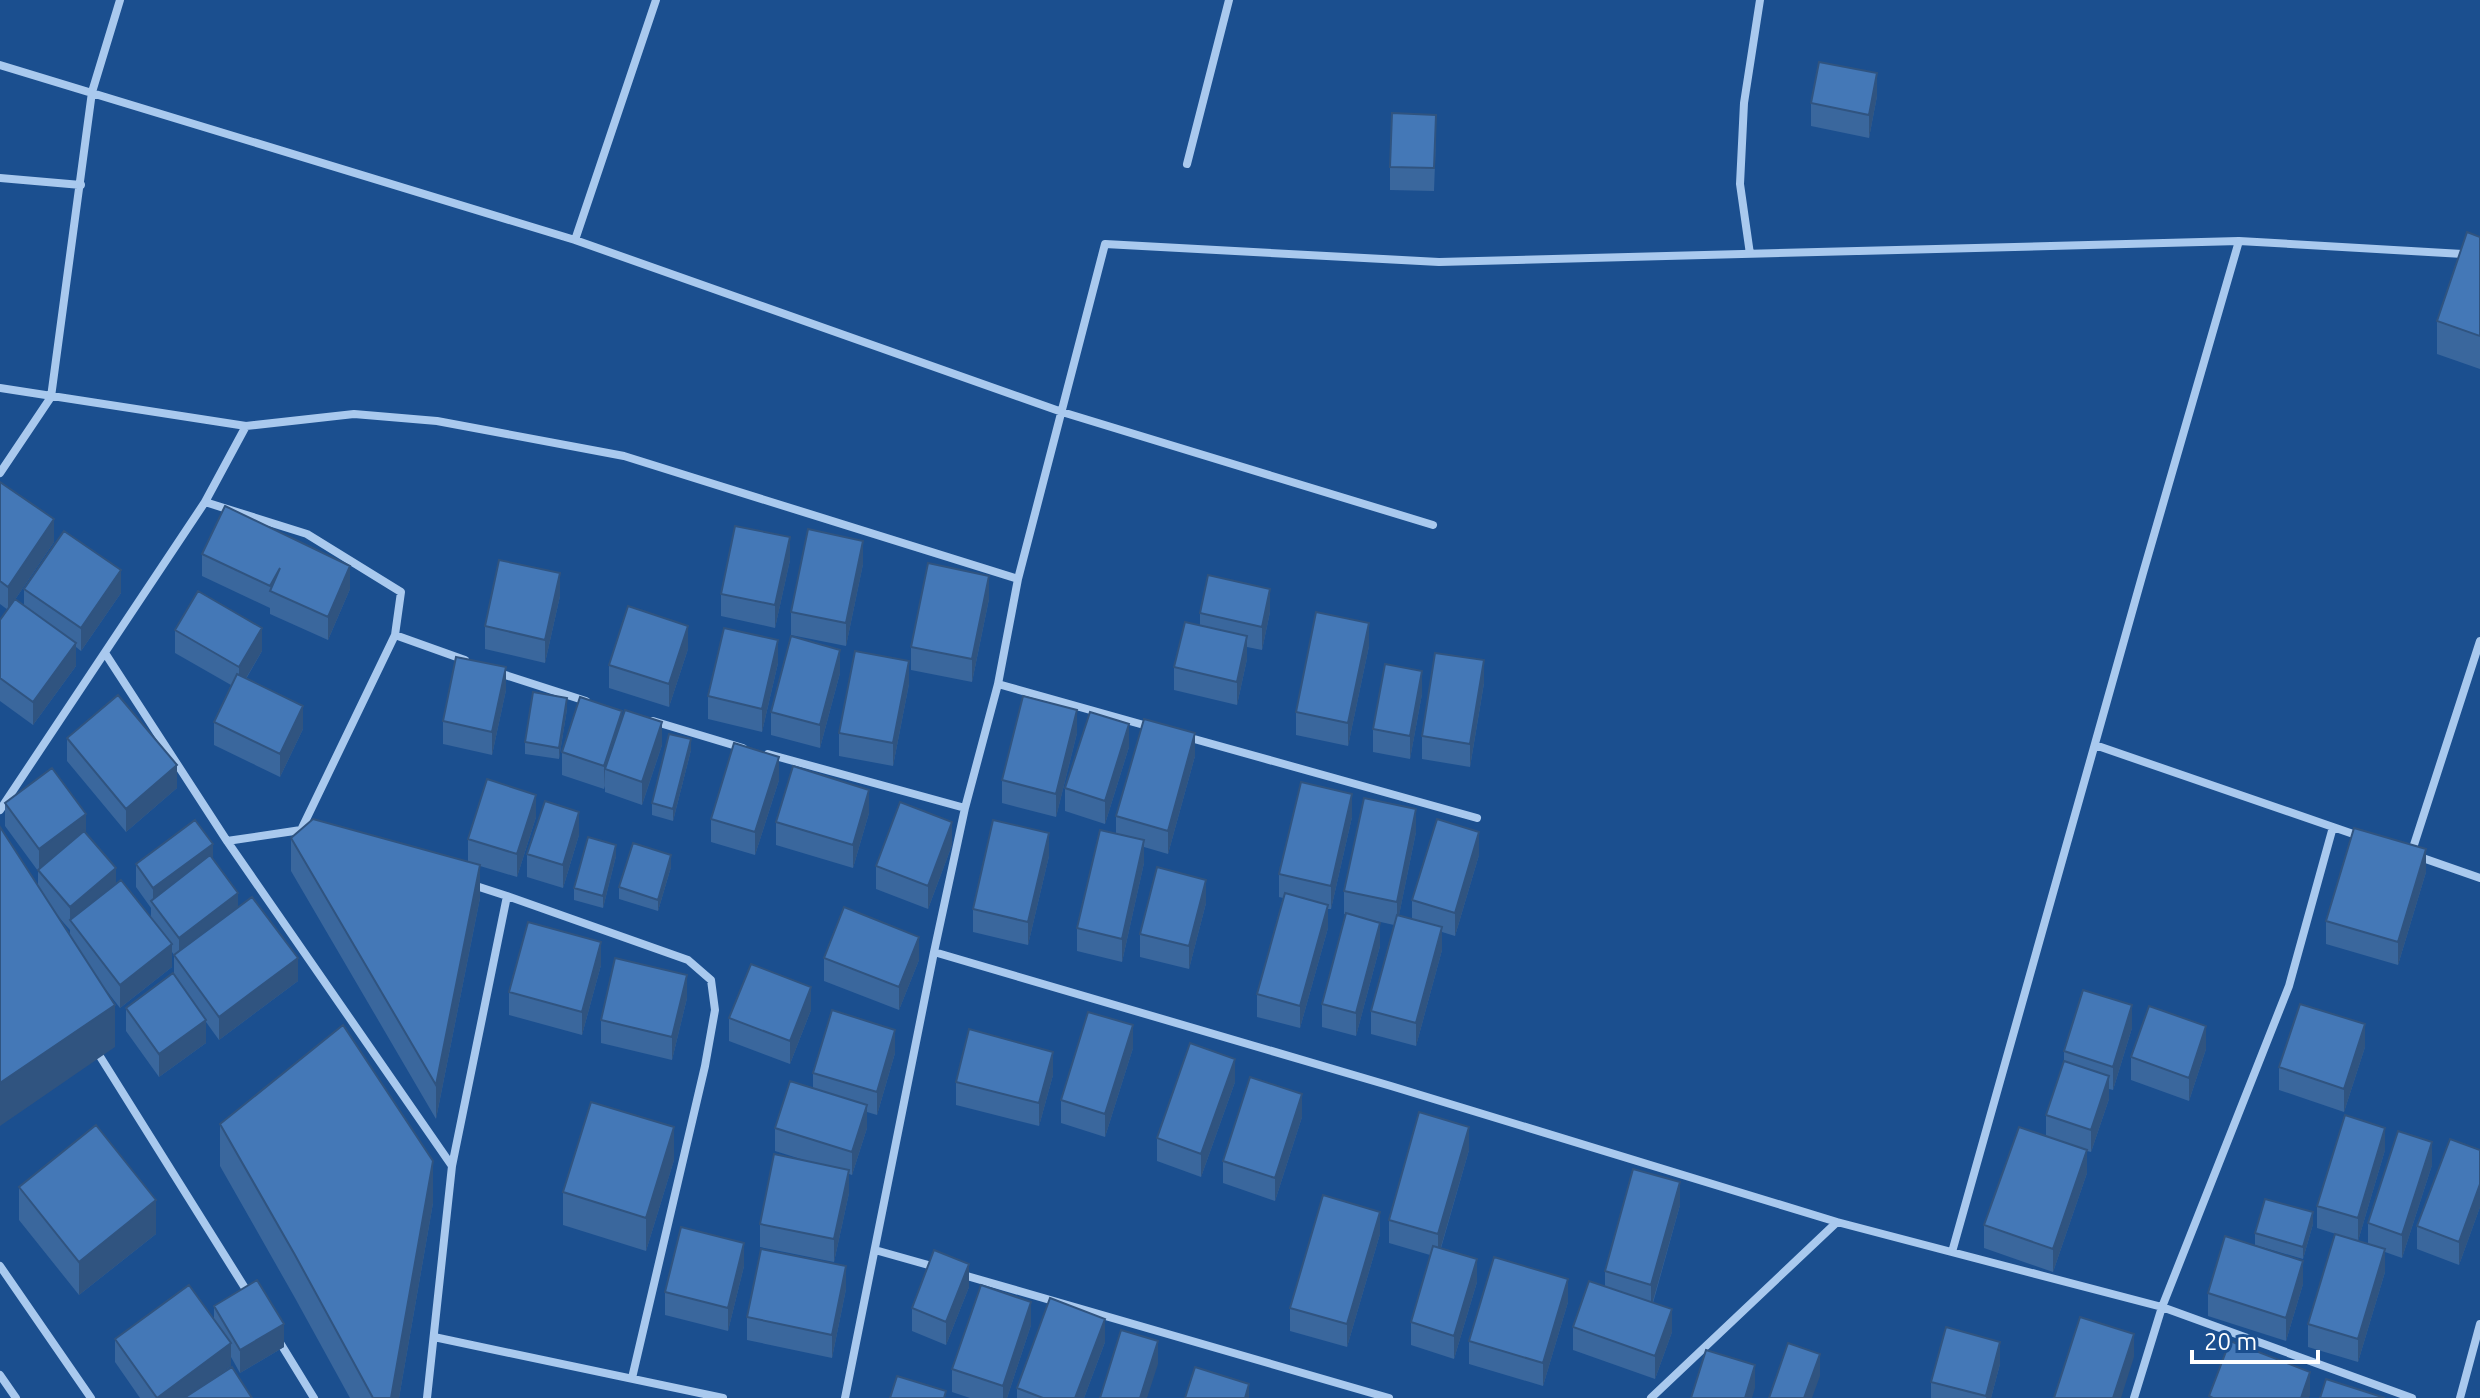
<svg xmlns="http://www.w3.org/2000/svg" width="2480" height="1398" font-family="Ubuntu,sans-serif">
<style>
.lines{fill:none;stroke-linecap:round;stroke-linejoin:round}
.minor{stroke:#a9c9ee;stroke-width:8}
.wall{fill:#3a679d;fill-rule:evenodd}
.shaded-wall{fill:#305480}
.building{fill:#4478b7;stroke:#305480;stroke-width:2}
</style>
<rect width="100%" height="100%" fill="#1b4f8f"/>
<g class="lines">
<path class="minor" d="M0 65 575 240 1062 412 1433 525
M1187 164 1229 0
M0 178 81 185
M575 240 656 0
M1750 254 1740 184 1744 103 1760 0
M0 388 246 426
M0 473 51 397 92 92 120 0
M205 502 246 426 354 414 437 421 624 456 1018 579 998 684 965 808
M1018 579 1105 244 1439 262 2239 241 2480 255
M105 653 227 841 452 1166 427 1398
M496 672 586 701
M998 684 1151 727
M653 721 743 748
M1187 737 1477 818
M768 754 965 808 934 952
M0 810 205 502 307 534 401 592 395 635 465 660
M2333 827 2362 837
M301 830 395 635
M227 841 301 830 309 832
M2411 854 2480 641
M2417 856 2480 878
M507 896 688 960 711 980 715 1010 705 1066 632 1378
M96 1050 250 1296
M452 1166 507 896 470 884
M875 1250 939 1268
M1952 1252 2143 573 2239 241
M0 1266 91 1398
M960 1274 1389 1398
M434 1337 723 1398
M279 1341 314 1398
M0 1375 16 1398
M845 1398 934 952 1391 1086 1837 1222
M1651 1398 1837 1222 2162 1307 2289 986 2333 827 2095 745
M2134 1398 2162 1307 2412 1398
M2460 1398 2480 1324"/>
</g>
<path class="wall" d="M1877 96 1869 138 1811 126V103Z
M1436 137 1434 191 1390 190V167Z
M2480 237V369L2437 354V321Z
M0 482 54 542 8 610 0 604Z
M202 554 350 589 328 640 270 614V608L202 576Z
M790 560 775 628 721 616V594Z
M863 564 846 646 791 635V612Z
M24 589 121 593 81 651 76 647V666L33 725 0 701V620L24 606Z
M560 596 545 663 485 649V626Z
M989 599 972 682 911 670V647Z
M1270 612 1262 650 1247 647V659L1237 705 1174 690V667L1200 625V613Z
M175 630 262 651 246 679 303 729 280 777 214 745V722L231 685 175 653Z
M1369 646 1348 746 1296 735V712Z
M688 649 669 707 609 688V665Z
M778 663 762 732 708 719V696Z
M840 673 820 748 771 735V712Z
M1484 683 1470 767 1422 759V736Z
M909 684 893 766 839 756V733Z
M506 690 492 755 443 744V721Z
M1422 694 1410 759 1373 752V729Z
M567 709 559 759 525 754V742Z
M622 718 662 745 642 805 605 792V786L604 789 562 775V752Z
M1077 733 1056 817 1002 803V780Z
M67 738 177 788 126 832 67 761Z
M1129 747 1105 824 1065 811V788Z
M691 750 673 821 652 815V803Z
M1195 756 1168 854 1144 847V863L1122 962 1077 951V928L1116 834V816Z
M779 780 755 855 711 842V819Z
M5 803 86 833 116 884 151 918V908L136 887V864L213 859 238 908 298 981 219 1040 206 1022V1043L159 1077 126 1031V1008L174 975V955L172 952V967L120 1008 103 986 115 1047 38 886V871L5 826ZM57 915 70 930V934Z
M869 813 853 868 776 845V822Z
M536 817 517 877 480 866V898L436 1119 291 871V838L468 861V839Z
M1352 817 1331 909H1328V928L1300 1028 1257 1017V994L1283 898 1279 897V874Z
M1416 832 1399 915 1412 919V900L1479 855 1455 936 1442 932V950L1416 1046 1371 1034V1011L1394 925 1363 918 1380 946 1356 1036 1322 1027V1004L1346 914H1344V891Z
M579 835 563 888 527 877V854Z
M952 845 928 909 876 889V866Z
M616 856 603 908 574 900V888Z
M1049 856 1028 945 973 932V909Z
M671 867 658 911 619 899V887Z
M2426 872 2398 965 2326 944V921Z
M1206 903 1189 969 1140 957V934Z
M824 958 919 960 899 1010 824 981Z
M601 965 582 1035 509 1015V992Z
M687 998 672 1060 601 1043V1020Z
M811 1010 790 1064 729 1041V1018Z
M2132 1028 2113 1090 2109 1089V1099L2091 1152 2087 1151V1173L2053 1272 1984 1248V1225L2046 1136V1115L2064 1061V1051Z
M2365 1047 2344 1112 2279 1090V1067Z
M1133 1048 1105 1137 1061 1123V1100Z
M2206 1049 2189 1101 2131 1080V1057Z
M895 1053 877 1115 867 1112V1128L852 1175 849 1174V1193L834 1262 760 1247V1224L804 1160 775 1151V1128L813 1088V1073Z
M1053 1075 1039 1126 956 1105V1082Z
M1235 1082 1201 1177 1157 1161V1138Z
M1302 1117 1275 1201 1223 1183V1161Z
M220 1124 433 1203 399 1398H350L295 1298 220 1166Z
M1469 1150 1441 1248 1477 1282 1454 1359 1411 1345V1322L1430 1255 1389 1243V1220Z
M2385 1150 2358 1241 2317 1228V1206Z
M2480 1150V1207L2459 1265 2417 1249V1226Z
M674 1160 646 1251 563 1225V1192Z
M2432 1165 2402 1258 2385 1252V1272L2358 1362 2308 1347V1324L2368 1244V1223Z
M19 1187 156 1234 79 1295 19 1220Z
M1680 1205 1653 1303 1672 1332 1655 1379 1573 1350V1327L1605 1286V1271Z
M2313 1224 2303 1259 2255 1245V1233Z
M1380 1234 1347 1347 1290 1331V1308Z
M744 1266 728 1331 665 1315V1292Z
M2303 1284 2286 1341 2208 1316V1293Z
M969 1287 946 1345 912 1331V1308Z
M846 1289 832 1358 747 1340V1317Z
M1568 1302 1543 1386 1469 1364V1341Z
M214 1306 284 1347 240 1373 231 1357V1366L209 1382 252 1398H140L115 1362V1339L214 1319Z
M1031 1325 1007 1398H970L952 1392V1369Z
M1105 1342 1084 1398H1017V1388Z
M2000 1364 1991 1398H1931V1382Z"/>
<path class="shaded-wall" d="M1877 73V96L1869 138V115Z
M54 519V542L8 610V587Z
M790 537V560L775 628V605Z
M863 541V564L846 646V623Z
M350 566V589L328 640V617Z
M121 570V593L81 651V628Z
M560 573V596L545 663V640Z
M989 576V599L972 682V659Z
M1270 589V612L1262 650V627Z
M1369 623V646L1348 746V723Z
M688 626V649L669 707V684Z
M262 628V651L239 690V667Z
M1247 636V659L1237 705V682Z
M778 640V663L762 732V709Z
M76 643V666L33 725V702Z
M840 650V673L820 748V725Z
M1484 660V683L1470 767V744Z
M909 661V684L893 766V743Z
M506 667V690L492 755V732Z
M1422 671V694L1410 759V736Z
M567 698V709L559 759V748Z
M303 706V729L280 777V754Z
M1077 710V733L1056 817V794Z
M622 711V734L605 769 604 789V766Z
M662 722V745L642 805V782Z
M1129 724V747L1105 824V801Z
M1195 733V756L1168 854V831Z
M691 739V750L673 821V809Z
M779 757V780L755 855V832Z
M177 765V788L126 832V809Z
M869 790V813L853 868V845Z
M1352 794V817L1331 909V886Z
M536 795V817L517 877V854Z
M1416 809V832L1397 925V902Z
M579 812V835L563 888V865Z
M86 814V837L39 872V849Z
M952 822V845L928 909V886Z
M1479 832V855L1455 936V913Z
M1049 833V856L1028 945V922Z
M1144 840V863L1122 962V939Z
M213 844V867L153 904V888Z
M616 845V856L603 908V896Z
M2426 849V872L2398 965V942Z
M671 855V867L658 911V900Z
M480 865V898L436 1119V1085Z
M116 868V891L70 921V907Z
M1206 880V903L1189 969V946Z
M238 893V916L179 961V938Z
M1328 905V928L1300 1028V1006Z
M1380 923V946L1356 1036V1013Z
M1442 927V950L1416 1046V1023Z
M919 937V960L899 1010V987Z
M601 942V965L582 1035V1012Z
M172 944V967L120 1008V985Z
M298 958V981L219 1040V1017Z
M687 975V998L672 1060V1037Z
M811 987V1010L790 1064V1041Z
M115 1005V1047L0 1126V1083Z
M2132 1005V1028L2113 1090V1067Z
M206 1020V1043L159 1077V1054Z
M2365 1024V1047L2344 1112V1089Z
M1133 1025V1048L1105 1137V1114Z
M2206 1026V1049L2189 1101V1078Z
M895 1030V1053L877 1115V1092Z
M1053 1052V1075L1039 1126V1103Z
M1235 1059V1082L1201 1177V1154Z
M2109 1076V1099L2091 1152V1130Z
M1302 1094V1117L1275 1201V1178Z
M867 1105V1128L852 1175V1152Z
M674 1127V1160L646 1251V1218Z
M1469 1127V1150L1438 1257V1234Z
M2385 1128V1150L2358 1241V1218Z
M2432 1142V1165L2402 1258V1235Z
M2087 1150V1173L2053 1272V1249Z
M433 1161V1203L399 1398H391Z
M849 1170V1193L834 1262V1239Z
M1680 1182V1205L1651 1308V1285Z
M2480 1184V1207L2459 1265V1242Z
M156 1200V1234L79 1295V1262Z
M1380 1212V1234L1347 1347V1324Z
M2313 1212V1224L2303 1259V1247Z
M744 1243V1266L728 1331V1308Z
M2385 1249V1272L2358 1362V1339Z
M1477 1259V1282L1454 1359V1336Z
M2303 1261V1284L2286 1341V1318Z
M969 1264V1287L946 1345V1322Z
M846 1266V1289L832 1358V1335Z
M1568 1279V1302L1543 1386V1363Z
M1031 1302V1325L1007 1398H1003V1386Z
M1672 1309V1332L1655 1379V1356Z
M1105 1319V1342L1084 1398H1075Z
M284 1324V1347L240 1373V1350Z
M2134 1334V1357L2121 1398H2113Z
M1158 1341V1364L1147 1398H1140Z
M2000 1342V1364L1991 1398H1986Z
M231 1343V1366L187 1398H157Z
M1820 1354V1376L1812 1398H1804Z
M1755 1365V1388L1752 1398H1745Z
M2310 1372V1395L2309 1398H2301Z
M1249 1384V1398H1245Z"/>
<path class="building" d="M1819 62 1877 73 1869 115 1811 103Z
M1392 113 1436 115 1434 168 1390 167Z
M2467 232 2480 237V336L2437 321Z
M0 482 54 519 8 587 0 581Z
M225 506 350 566 328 617 270 591 280 568 270 586 202 554Z
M735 526 790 537 775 605 721 594Z
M808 529 863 541 846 623 791 612Z
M64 531 121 570 81 628 24 589Z
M499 560 560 573 545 640 485 626Z
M928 563 989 576 972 659 911 647Z
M1208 575 1270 589 1262 627 1200 613Z
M198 591 262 628 239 667 175 630Z
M15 599 76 643 33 702 0 678V620Z
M628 606 688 626 669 684 609 665Z
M1316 612 1369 623 1348 723 1296 712Z
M1185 622 1247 636 1237 682 1174 667Z
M724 628 778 640 762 709 708 696Z
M791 636 840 650 820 725 771 712Z
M855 651 909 661 893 743 839 733Z
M1435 653 1484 660 1470 744 1422 736Z
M456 657 506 667 492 732 443 721Z
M1385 664 1422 671 1410 736 1373 729Z
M237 674 303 706 280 754 214 722Z
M533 692 567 698 559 748 525 742Z
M118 695 177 765 126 809 67 738Z
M1023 696 1077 710 1056 794 1002 780Z
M580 697 622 711 604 766 562 752Z
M625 710 662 722 642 782 605 769Z
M1090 712 1129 724 1105 801 1065 788Z
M1144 719 1195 733 1168 831 1116 816Z
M669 734 691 739 673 809 652 803Z
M734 743 779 757 755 832 711 819Z
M793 766 869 790 853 845 776 822Z
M52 768 86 814 39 849 5 803Z
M487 779 536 795 517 854 468 839Z
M1301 782 1352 794 1331 886 1279 874Z
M1364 798 1416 809 1397 902 1344 891Z
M545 801 579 812 563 865 527 854Z
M900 802 952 822 928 886 876 866Z
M313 819 480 865 436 1085 291 838Z
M1437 819 1479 832 1455 913 1412 900Z
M195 820 213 844 153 888 136 864Z
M993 820 1049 833 1028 922 973 909Z
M0 827 115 1005 0 1083Z
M2354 828 2426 849 2398 942 2326 921Z
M1100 830 1144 840 1122 939 1077 928Z
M84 831 116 868 70 907 38 870Z
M588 837 616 845 603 896 574 888Z
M633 843 671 855 658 900 619 887Z
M210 855 238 893 179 938 151 901Z
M1157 867 1206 880 1189 946 1140 934Z
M121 880 172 944 120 985 70 920Z
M1285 893 1328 905 1300 1006 1257 994Z
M252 897 298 958 219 1017 174 955Z
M844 907 919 937 899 987 824 958Z
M1346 913 1380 923 1356 1013 1322 1004Z
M1397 915 1442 927 1416 1023 1371 1011Z
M528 922 601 942 582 1012 509 992Z
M615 958 687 975 672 1037 601 1020Z
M751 964 811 987 790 1041 729 1018Z
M173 973 206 1020 159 1054 126 1008Z
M2083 990 2132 1005 2113 1067 2064 1051Z
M2300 1004 2365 1024 2344 1089 2279 1067Z
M2149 1006 2206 1026 2189 1078 2131 1057Z
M832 1010 895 1030 877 1092 813 1073Z
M1088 1012 1133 1025 1105 1114 1061 1100Z
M343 1025 433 1161 391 1398H373L295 1255 220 1124Z
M969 1029 1053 1052 1039 1103 956 1082Z
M1190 1043 1235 1059 1201 1154 1157 1138Z
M2064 1061 2109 1076 2091 1130 2046 1115Z
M1250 1077 1302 1094 1275 1178 1223 1161Z
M790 1081 867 1105 852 1152 775 1128Z
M591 1102 674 1127 646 1218 563 1192Z
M1419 1112 1469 1127 1438 1234 1389 1220Z
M2345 1115 2385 1128 2358 1218 2317 1206Z
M96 1125 156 1200 79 1262 19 1187Z
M2019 1127 2087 1150 2053 1249 1984 1225Z
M2398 1131 2432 1142 2402 1235 2368 1223Z
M2450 1139 2480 1150V1184L2459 1242 2417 1226Z
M774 1154 849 1170 834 1239 760 1224Z
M1633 1169 1680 1182 1651 1285 1605 1271Z
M1323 1195 1380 1212 1347 1324 1290 1308Z
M2265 1199 2313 1212 2303 1247 2255 1233Z
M681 1227 744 1243 728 1308 665 1292Z
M2335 1234 2385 1249 2358 1339 2308 1324Z
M2225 1236 2303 1261 2286 1318 2208 1293Z
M1433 1246 1477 1259 1454 1336 1411 1322Z
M761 1249 846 1266 832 1335 747 1317Z
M934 1250 969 1264 946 1322 912 1308Z
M1494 1257 1568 1279 1543 1363 1469 1341Z
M257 1280 284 1324 240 1350 214 1306Z
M1589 1281 1672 1309 1655 1356 1573 1327Z
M189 1285 231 1343 157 1398 115 1339Z
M981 1285 1031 1302 1003 1386 952 1369Z
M1050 1298 1105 1319 1075 1398H1043L1017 1388Z
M2080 1317 2134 1334 2113 1398H2054Z
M1946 1327 2000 1342 1986 1396 1931 1382Z
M1121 1330 1158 1341 1140 1398H1100Z
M2230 1341 2310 1372 2301 1398H2213L2209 1396Z
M1788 1343 1820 1354 1804 1398H1769Z
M1706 1350 1755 1365 1745 1398H1691Z
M232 1367 252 1398H184Z
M1195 1367 1249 1384 1245 1398H1185Z
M897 1376 946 1391 944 1398H890Z
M2326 1379 2385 1398H2320Z"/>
<path d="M2192 1350v12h126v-12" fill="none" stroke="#ffffff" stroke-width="4"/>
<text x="2204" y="1350" font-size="24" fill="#ffffff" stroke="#1b4f8f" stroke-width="6" paint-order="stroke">20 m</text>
</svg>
